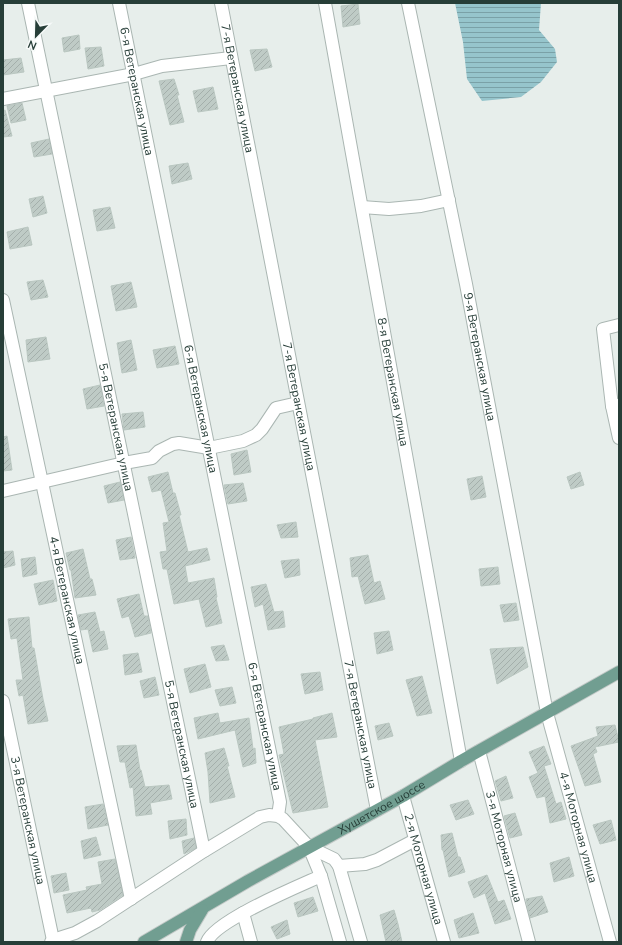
<svg xmlns="http://www.w3.org/2000/svg" width="622" height="945" font-family="'Nunito Sans',sans-serif">
<style>
.water{fill:url(#water-rules)}
.building{fill:url(#building-hatch);stroke:#bac7c1}
.lines{fill:none;stroke-linecap:round;stroke-linejoin:round}
.minor-casing{stroke:#aab6b2;stroke-width:14}
.major-casing{stroke:#c3c9c7;stroke-width:14}
.minor{stroke:#fff;stroke-width:12}
.major{stroke:#719e91;stroke-width:12}
.labels{text-anchor:middle;dominant-baseline:central;stroke-width:3;stroke-linejoin:round;paint-order:stroke}
.street-label{font-size:12px;fill:#273e38;stroke:#f7faf9}
</style>
<defs>
<pattern id="water-rules" width="6" height="5" patternUnits="userSpaceOnUse"><rect width="6" height="5" fill="#96c5cc"/><path d="M0 2.5h6" fill="none" stroke="#7aa1a7"/></pattern>
<pattern id="building-hatch" width="6" height="6" patternUnits="userSpaceOnUse"><rect width="6" height="6" fill="#bfcbc6"/><path d="M-1 1l2-2M0 6l6-6M5 7l2-2" fill="none" stroke="#a4afab"/></pattern>
</defs>
<rect width="100%" height="100%" fill="#e7eeeb"/>
<path class="water" d="M455 3H541L539 30 555 49 557 62 541 82 521 97 482 101 467 79 463 42Z"/>
<path class="building" d="M358 4 360 24 343 27 341 6Z
M79 35 80 49 64 52 62 38Z
M101 47 104 66 88 69 85 48Z
M267 49 272 67 255 71 250 50Z
M21 58 24 72 3 75V60Z
M174 79 179 95H177L184 122 170 125 159 81Z
M213 87 218 109 198 112 193 91Z
M22 103 26 120 11 123 7 106Z
M5 110 12 136 3 137V111Z
M49 139 52 154 34 157 31 143Z
M188 163 192 179 172 184 169 166Z
M43 196 47 213 33 217 29 199Z
M110 207 115 228 97 231 93 210Z
M28 227 32 245 10 249 7 232Z
M43 280 48 297 31 300 27 282Z
M131 282 137 307 116 311 111 286Z
M46 337 50 359 28 362 26 340Z
M131 340 137 370 122 373 117 343Z
M175 346 179 364 157 368 153 350Z
M100 385 104 406 87 409 83 389Z
M143 412 145 427 124 430 122 414Z
M7 436 12 470 3 471V437Z
M247 450 251 472 234 475 231 454Z
M168 472 173 493H175L181 515H179L188 552 207 548 210 560 185 566 188 583 214 578 217 597 216 598 222 623 206 627 199 599 174 604 167 569H163L160 552 167 551 163 523 169 522 161 490 152 492 148 477Z
M580 472 584 485 571 489 567 477Z
M482 476 486 497 471 500 467 479Z
M120 482 124 500 108 503 104 486Z
M243 483 247 501 228 504 224 485Z
M296 522 298 537 281 538 277 525Z
M131 537 135 558 120 560 116 540Z
M83 549 90 579H92L96 595 75 598 71 570H70L66 553Z
M13 551 15 565 3 568V552Z
M368 555 374 583 380 581 385 599 365 604 358 576 352 577 350 558Z
M35 557 37 574 23 577 21 559Z
M299 559 300 575 285 578 281 561Z
M498 567 500 584 481 586 479 569Z
M53 580 57 601 39 605 34 584Z
M266 584 274 612 283 611 285 627 268 630 263 604 255 607 251 587Z
M139 594 144 616H148L151 633 135 637 129 616 122 618 117 599Z
M516 603 519 620 504 622 500 605Z
M95 612 100 632 104 631 108 649 93 652 88 629 81 630 78 615Z
M29 617 32 648H34L43 699 48 721 28 724 23 695 19 696 16 680H23L17 638 11 639 8 619Z
M389 631 393 650 377 654 374 633Z
M224 645 229 660 216 661 211 647Z
M523 647 528 667 497 684 490 649Z
M138 653 142 672 125 675 123 655Z
M205 664 211 687 190 693 184 669Z
M320 672 323 690 305 694 301 674Z
M422 676 432 713 417 716 406 680Z
M155 677 159 695 144 698 140 681Z
M232 687 236 703 220 706 215 690Z
M218 713 220 723 249 718 253 749 255 748 256 763 243 767 235 730 198 739 194 718Z
M332 713 337 737 315 740 328 807 293 813 279 755 284 754 279 727 313 719V718Z
M389 723 393 736 378 740 375 726Z
M615 725 619 742 595 747 597 752 593 754 601 782 585 786 571 746 598 736 596 727Z
M136 745 140 770H141L145 787 169 785 172 799 150 803 152 814 136 816 133 787 130 788 125 762H120L117 746Z
M544 746 551 764 544 766 556 804 561 802 566 819 550 823 545 796 537 798 529 777 538 773 529 752Z
M224 748 229 766H227L235 797 210 803 208 772 205 753Z
M506 776 513 798 501 801 495 781Z
M468 800 474 814 456 820 450 805Z
M103 804 108 825 88 829 85 807Z
M515 813 522 835 510 838 504 816Z
M186 819 187 835 170 839 168 821Z
M611 820 616 840 600 844 593 825Z
M452 833 458 857H460L465 872 449 877 443 850H442L441 835Z
M96 837 101 855 84 859 81 841Z
M194 838 196 848 184 854 182 841Z
M569 857 574 876 554 882 550 863Z
M115 859 123 895 100 910 92 912 91 908 67 913 63 895 87 890 86 887 102 884 98 862Z
M66 873 69 890 54 893 51 876Z
M487 875 498 902 504 900 511 919 495 924 485 893 474 898 468 882Z
M542 896 548 912 530 918 526 899Z
M313 897 318 911 298 917 294 903Z
M394 910 398 924 402 942H386L380 915Z
M473 913 479 933 459 938 454 920Z
M287 920 290 934 277 939 271 927Z"/>
<g class="lines">
<g class="minor-casing">
<g id="minor">
<path id="s1" d="M28 3 204 851"/>
<path id="s2" d="M119 3 280 802 278 816"/>
<path id="s3" d="M221 3 377 810"/>
<path id="s4" d="M325 3 461 761"/>
<path id="s5" d="M408 3 466 284 547 713 610 942"/>
<path d="M3 99 134 74 162 66 231 58"/>
<path d="M362 207 389 209 421 206 449 200"/>
<path id="s6" d="M3 300 131 899"/>
<path d="M619 325 603 329 612 406 619 405"/>
<path d="M612 406 619 438"/>
<path d="M3 491 124 463 152 458 159 451 173 444 179 443 209 448 243 441 256 435 262 429 276 408 298 403"/>
<path id="s7" d="M3 701 53 940"/>
<path id="s8" d="M479 751 529 942"/>
<path id="s9" d="M403 796 444 942"/>
<path d="M309 847 334 859 339 866 361 942"/>
<path d="M339 866 365 864 377 860 415 840"/>
<path d="M243 913 251 942"/>
<path d="M51 942 53 940 75 933 97 921 204 851 260 817 269 815 278 816 283 819 309 847 321 876 340 942"/>
<path d="M207 942C214 921 299 886 321 876"/>
</g>
</g>
<g class="major-casing">
<g id="major">
<path id="s10" d="M144 942 248 881 403 796 461 761 619 672"/>
<path d="M186 942 190 930 202 910"/>
</g>
</g>
<use href="#minor" class="minor"/>
<use href="#major" class="major"/>
</g>
<g class="labels">
<g class="street-label">
<text stroke="none"><textPath href="#s3" startOffset="87">7-я Ветеранская улица</textPath></text>
<text stroke="none"><textPath href="#s2" startOffset="90">6-я Ветеранская улица</textPath></text>
<text stroke="none"><textPath href="#s5" startOffset="361">9-я Ветеранская улица</textPath></text>
<text stroke="none"><textPath href="#s4" startOffset="385">8-я Ветеранская улица</textPath></text>
<text stroke="none"><textPath href="#s3" startOffset="411">7-я Ветеранская улица</textPath></text>
<text stroke="none"><textPath href="#s2" startOffset="414">6-я Ветеранская улица</textPath></text>
<text stroke="none"><textPath href="#s1" startOffset="433">5-я Ветеранская улица</textPath></text>
<text stroke="none"><textPath href="#s6" startOffset="307">4-я Ветеранская улица</textPath></text>
<text stroke="none"><textPath href="#s3" startOffset="735">7-я Ветеранская улица</textPath></text>
<text stroke="none"><textPath href="#s2" startOffset="738">6-я Ветеранская улица</textPath></text>
<text stroke="none"><textPath href="#s1" startOffset="757">5-я Ветеранская улица</textPath></text>
<text stroke="none"><textPath href="#s10" startOffset="273">Хушетское шоссе</textPath></text>
<text stroke="none"><textPath href="#s7" startOffset="122">3-я Ветеранская улица</textPath></text>
<text stroke="none"><textPath href="#s5" startOffset="842">4-я Моторная улица</textPath></text>
<text stroke="none"><textPath href="#s8" startOffset="99">3-я Моторная улица</textPath></text>
<text stroke="none"><textPath href="#s9" startOffset="76">2-я Моторная улица</textPath></text>
</g>
</g>
<rect width="622" height="945" fill="none" stroke="#273e38" stroke-width="8"/>
<g transform="translate(36 36) rotate(203)" stroke="#f7faf9" stroke-width="3" paint-order="stroke">
<path d="M0-3L7 15L0 10L-7 15Z" fill="#273e38"/>
<text y="-6" font-size="11" font-weight="bold" text-anchor="middle" fill="#273e38">N</text>
</g>
</svg>
